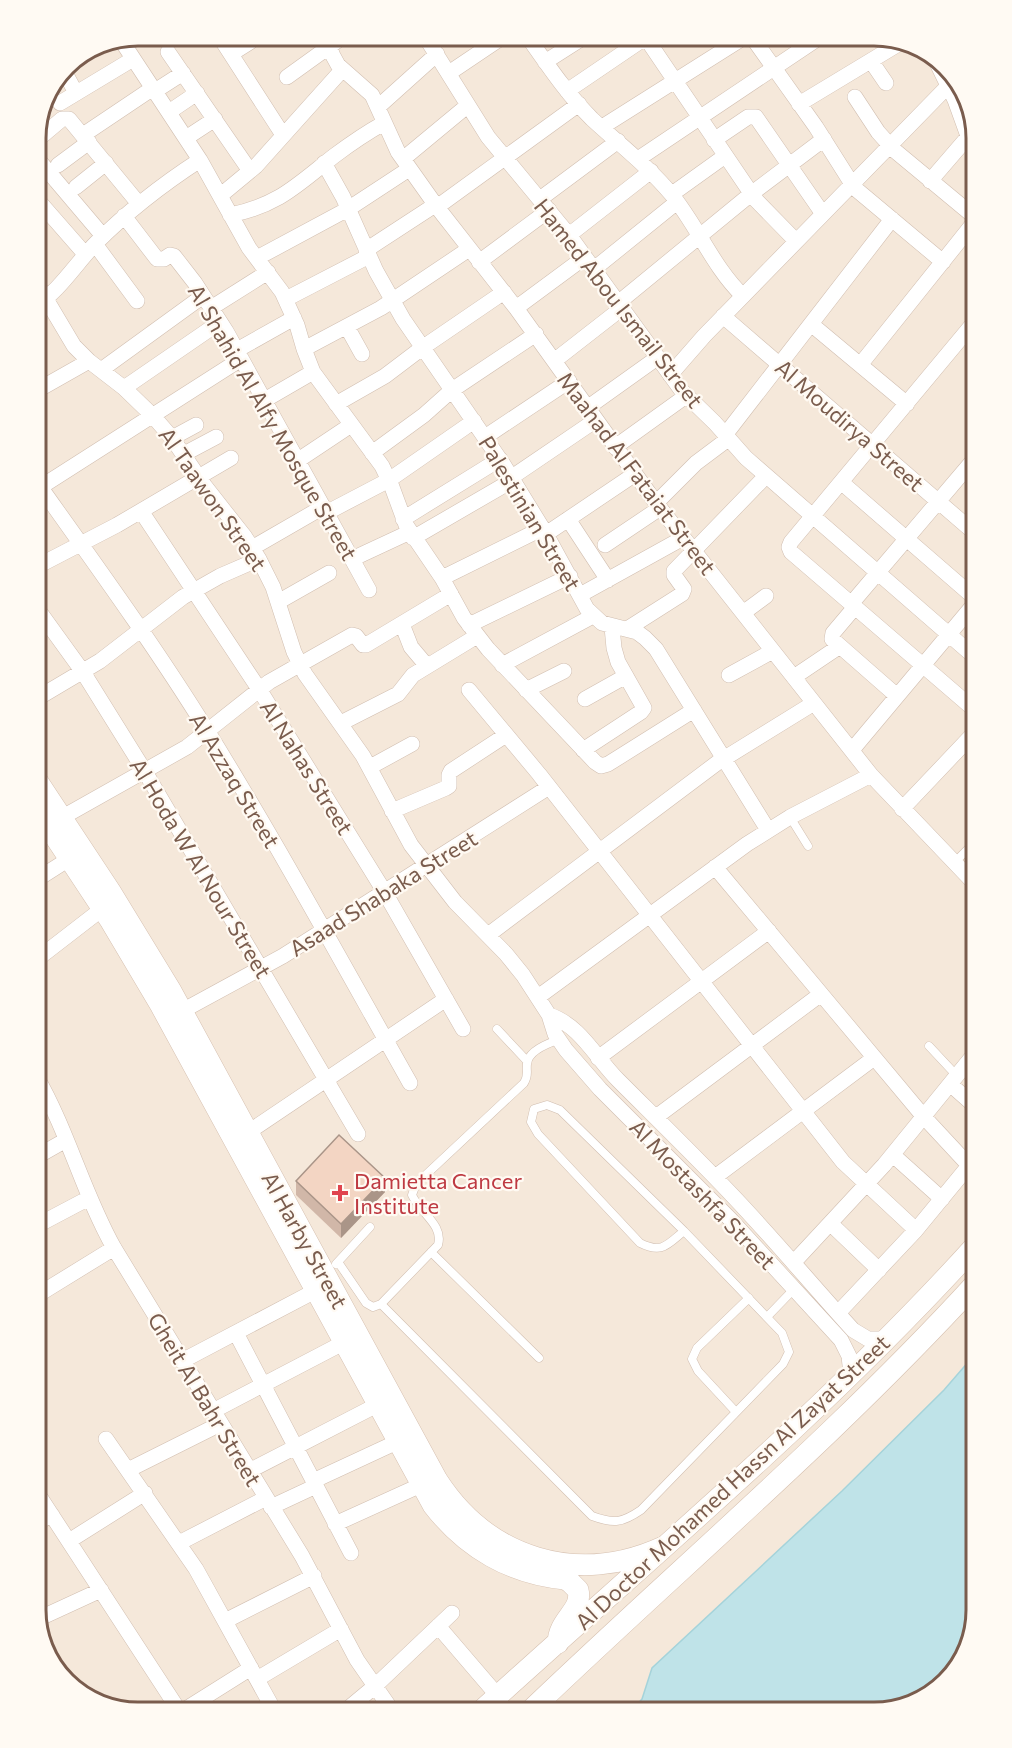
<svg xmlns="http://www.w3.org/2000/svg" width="1012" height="1748" font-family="Commissioner,sans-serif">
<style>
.residential{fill:#f5e8da}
.water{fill:#bfe3e8;stroke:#a5d3da;stroke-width:1.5}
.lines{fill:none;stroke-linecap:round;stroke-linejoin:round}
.lane-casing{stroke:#d1beb0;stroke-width:9}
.street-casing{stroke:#d1beb0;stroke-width:16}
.secondary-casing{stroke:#d6c0b0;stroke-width:22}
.lane{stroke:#fff;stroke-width:8}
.street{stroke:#fff;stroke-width:15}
.secondary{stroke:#fff;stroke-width:21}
.wall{fill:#d1b7a8}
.shaded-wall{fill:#aa9588}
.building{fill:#f3d5c3;stroke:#aa9588;stroke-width:1.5}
.health-dot{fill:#e0444e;stroke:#fffaf3;stroke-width:2}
.labels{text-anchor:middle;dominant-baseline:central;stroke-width:4.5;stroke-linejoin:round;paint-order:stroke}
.street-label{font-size:22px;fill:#7a5c4d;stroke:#fffaf3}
.health-label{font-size:22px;fill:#be3a42;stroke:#fffaf3;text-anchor:start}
.rim{fill:none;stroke:#7a5c4d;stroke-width:3}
</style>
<rect width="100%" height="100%" fill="#fdf6ec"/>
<path class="residential" d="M881 36 931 53 966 93 976 138V1610L959 1666 919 1702 874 1712H132L82 1695 46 1655 36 1610V132L66 66 100 44Z"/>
<path class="water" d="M976 1353V1610L959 1666 919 1702 874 1712H630L642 1699 652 1668 842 1491 944 1390Z"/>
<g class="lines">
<g class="lane-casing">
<path id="lane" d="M790 817 808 846
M954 863 976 841
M497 1029 527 1061
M929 1046 957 1076
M431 1252 539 1358
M338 1262 366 1303 373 1307 381 1304 438 1245C444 1225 420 1213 412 1195L416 1184 524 1083C529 1075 526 1072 527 1064 528 1051 549 1043 558 1040
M336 1264 370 1227
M381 1304 592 1516C614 1524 622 1523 641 1510L783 1364 789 1352 782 1333 684 1231 560 1110 547 1105 534 1109 531 1122 538 1134 640 1243C662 1254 667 1245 684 1231
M767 1317 794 1289
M736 1412 698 1371 692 1359 697 1348 749 1298"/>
</g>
<g class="street-casing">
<path id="street" d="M752 37 816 127 852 184
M646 38 755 199 796 241
M530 40C549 67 568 95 592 119 619 144 648 166 672 195 698 227 713 267 743 296
M329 41 332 54 338 65 372 95 398 152 437 207 516 308 656 503 871 775 976 885
M428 41 488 137 569 235 682 391 715 423 746 458 976 658
M223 42 283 135
M123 43 200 160 249 248 282 292 297 325 304 349 313 372 382 466 392 487 406 525 442 578 464 618 488 649 595 762 601 766 608 764 694 710
M168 52 250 171
M231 54 250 42
M935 59 955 100 968 136
M871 61 886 83
M545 62 581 39
M64 71 76 93
M449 73 498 40
M287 77 337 41
M155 91 183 73
M567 91 645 38
M855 97 878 132 894 150 976 218
M60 103 133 59
M799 104 900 43
M378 107 437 54
M169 112 197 93
M602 127 743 38
M83 135 153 88
M186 138 215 119
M714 140 748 117H756L823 214
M36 141 62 119H69L139 204
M36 157 103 236
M403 159 467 106
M638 159 820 37
M324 163 343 197 376 271 403 319 503 464 546 534 587 609 602 623 637 632 645 638 656 649 768 830
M58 165 89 142
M930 181 974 130
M851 185 943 262
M76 187 106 163
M672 194 725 156
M221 195 256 166 342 70
M36 198 85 254
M540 199 618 141
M437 207 579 104
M230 215C279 205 297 185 334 156 350 144 366 133 384 123
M124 216 157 259H164L170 255 174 256 195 283 226 331 369 590
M569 235 651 171
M95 244 137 301
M366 250 435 205
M257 258 348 209 409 169
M479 262 549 210
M594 269 677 202
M36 282 74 346 89 361 124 388 153 416 172 438 204 485 245 537 259 559 273 587 294 652 305 674 363 756 411 845 455 902 506 954 523 975 549 1015 555 1034 566 1050 600 1089 730 1219 841 1340 849 1356 851 1374
M286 299 369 256
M618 303 751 194 824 139
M36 305C57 294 78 261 96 243 128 211 163 184 200 160
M211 308 268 272
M516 308 585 257
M723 316 976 534
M811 324 907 404
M347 327 362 354
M304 349 381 308 469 249
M237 350 294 318
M554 361 622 308
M860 365 976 220
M101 370 203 296
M670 375 704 336 949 85
M124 388 220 322
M36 391 89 361
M263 401 313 372
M336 404 385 376 422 348 504 292
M587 408 657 358
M725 435 892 219
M485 437 569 381
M172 438 196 425
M615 447 686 396
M372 453 424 415 452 390 536 334
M184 454 216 437
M297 461 351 425
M512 477 596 420
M841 482 976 599
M41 488C98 568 156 648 208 732 279 847 344 966 410 1083
M36 490 241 359
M656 503 696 463 728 439
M141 511 259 689 384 891 463 1029
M326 513 389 480 474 421
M403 519 500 459
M568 519 608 580
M546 534 635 474
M413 538 513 480
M605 545 660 508
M252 548 323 507
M352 559 410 532
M36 567 117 525 231 458
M442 578 543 528
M580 595 683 538
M278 602 329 573
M851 604 976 457
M36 607 83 672 144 770 358 1134
M855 607 833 633 832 639 897 696
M743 613 766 596
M402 624 411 647 427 666
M469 625 570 576
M627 629 682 594 684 589 674 575V571L766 476
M502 665 593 616
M729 675 773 651
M794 677 840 646
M469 690 539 774 843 1162 916 1230
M526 690 564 671
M36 699 100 661 183 597 220 576 259 559
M585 699 626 676
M976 711 791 552 789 547 791 542 976 320
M341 723 398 694 413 675 477 636
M583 750 641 712 644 708 618 662 614 648 612 627
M852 750 976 602
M370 767 412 744
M902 809 976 731
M392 811 446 788 449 786V775L451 771 506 735
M61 818 187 747 269 682 352 635 356 636 363 645H366L451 594
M715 867 924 1117 976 1173
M36 880 69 859
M488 935 717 763 814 703
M36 960 102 909
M538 997 747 844 790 817 871 775
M182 1011 283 956 549 787
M549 1015C580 1025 596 1058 618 1080 656 1118 694 1155 731 1194 773 1238 812 1285 853 1330L868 1339H886
M598 1058 769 931
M36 1076C68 1131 83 1193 114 1248L302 1556 357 1660 393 1712
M950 1084 976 1107
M656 1117 821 994
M247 1133 446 999
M893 1155 942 1199
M36 1157 66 1140
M715 1177 874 1058
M831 1224 879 1270
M36 1226 89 1198
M794 1262 884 1165 976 1052
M36 1296 114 1248
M838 1313 916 1230 976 1157
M236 1333 351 1553
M182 1361 315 1291
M213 1411 343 1343
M106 1439 196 1569 275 1712
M128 1470 220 1424
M249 1471 377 1405
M313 1481 397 1442
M36 1491 180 1712
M271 1507 316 1486
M36 1523 52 1515
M335 1524 421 1485
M69 1541 145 1493
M179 1543 266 1498
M38 1619 101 1590
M225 1621 314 1576
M438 1626 498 1696
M257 1679 341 1629
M181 1712 251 1668
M344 1712 374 1687 452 1613"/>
</g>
<g class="secondary-casing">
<path id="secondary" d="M36 779 110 891 171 991 437 1480C488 1559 577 1586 663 1547
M36 808 110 920 161 1006 433 1505C466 1548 511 1574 565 1579L570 1582 578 1590C583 1611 559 1618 558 1643
M480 1712C648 1559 823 1414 976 1245
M529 1712C678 1569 836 1436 976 1283"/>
</g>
<use href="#lane" class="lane"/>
<use href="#street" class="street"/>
<use href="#secondary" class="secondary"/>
</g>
<path class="wall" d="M296 1181 385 1192 341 1238 296 1195Z"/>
<path class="shaded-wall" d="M385 1178V1192L341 1238V1224Z"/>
<path class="building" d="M339 1135 385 1178 341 1224 296 1181Z"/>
<path class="health-dot" d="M337 1184h6v6h6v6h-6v6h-6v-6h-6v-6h6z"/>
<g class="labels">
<g class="street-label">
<text transform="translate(619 303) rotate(52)">Hamed Abou Ismail Street</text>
<text transform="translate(273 422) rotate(60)">Al Shahid Al Alfy Mosque Street</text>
<text transform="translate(850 425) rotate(41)">Al Moudirya Street</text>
<text transform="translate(637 473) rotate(53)">Maahad Al Fataiat Street</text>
<text transform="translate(213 499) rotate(55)">Al Taawon Street</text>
<text transform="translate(530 513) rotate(59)">Palestinian Street</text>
<text transform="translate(307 767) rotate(58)">Al Nahas Street</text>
<text transform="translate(235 780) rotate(59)">Al Azzaq Street</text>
<text transform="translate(201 868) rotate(59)">Al Hoda W Al Nour Street</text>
<text transform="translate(383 893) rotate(-32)">Asaad Shabaka Street</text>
<text transform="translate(703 1194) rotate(46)">Al Mostashfa Street</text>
<text transform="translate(305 1240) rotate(61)">Al Harby Street</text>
<text transform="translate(205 1399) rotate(59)">Gheit Al Bahr Street</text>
<text transform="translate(732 1482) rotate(-43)">Al Doctor Mohamed Hassn Al Zayat Street</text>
</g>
<g class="health-label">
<text x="354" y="1180">Damietta Cancer<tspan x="354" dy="25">Institute</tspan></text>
</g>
</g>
<path d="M0 0H1012V1748H0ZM138 46H874A92 92 0 0 1 966 138V1610A92 92 0 0 1 874 1702H138A92 92 0 0 1 46 1610V138A92 92 0 0 1 138 46Z" fill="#fffaf3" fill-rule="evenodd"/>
<path class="rim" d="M138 46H874A92 92 0 0 1 966 138V1610A92 92 0 0 1 874 1702H138A92 92 0 0 1 46 1610V138A92 92 0 0 1 138 46Z"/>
</svg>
